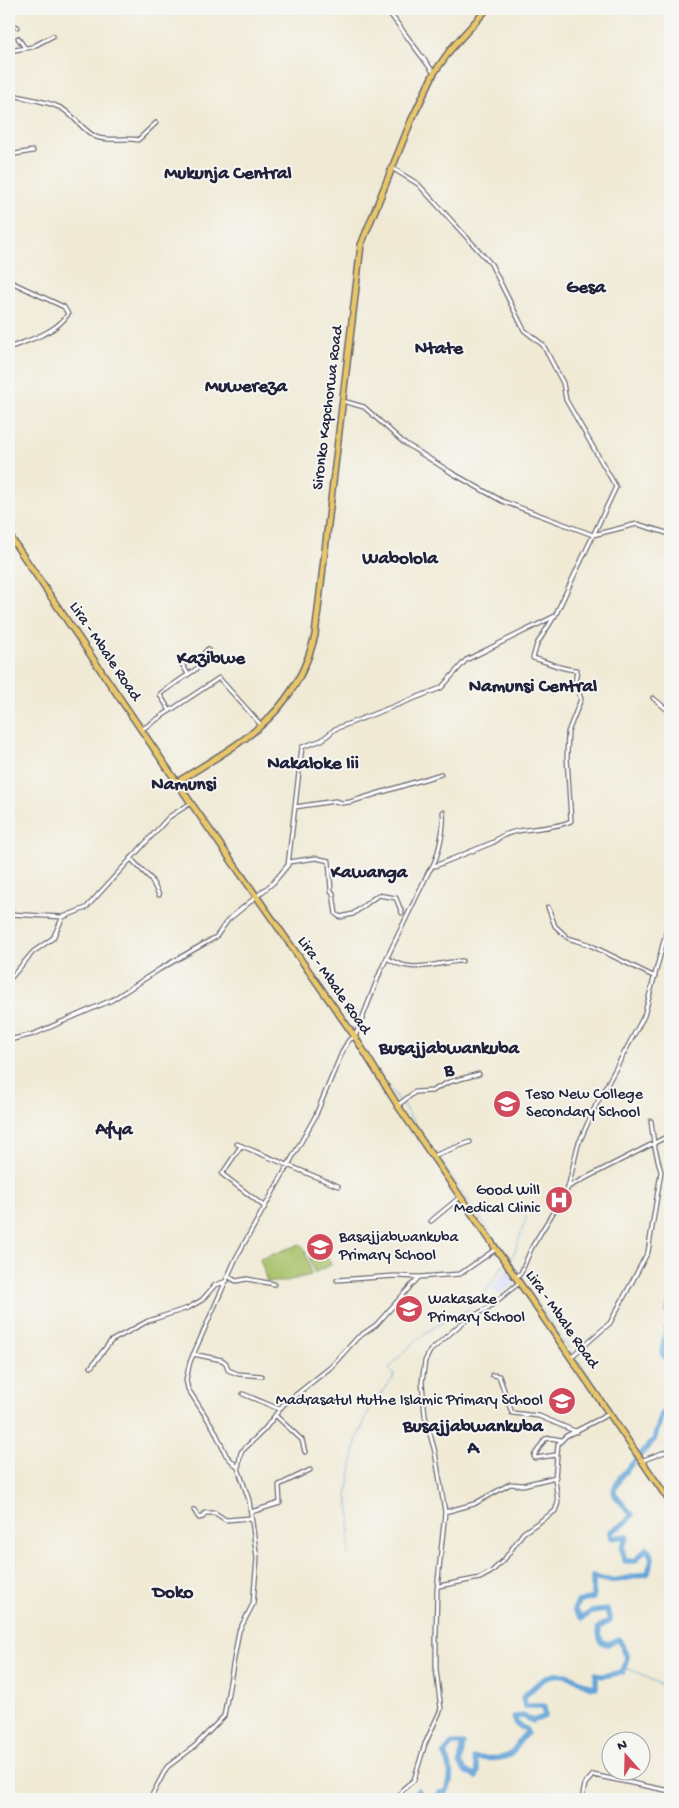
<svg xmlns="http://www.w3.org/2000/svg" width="679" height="1808" font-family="'Gochi Hand',sans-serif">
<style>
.built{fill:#d1d9f9}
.garden{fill:#a6bf65;stroke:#647050}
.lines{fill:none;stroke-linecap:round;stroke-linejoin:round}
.stream{stroke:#65a5d8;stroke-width:1}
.river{stroke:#65a5d8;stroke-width:5.5}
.minor-casing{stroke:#6a6871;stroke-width:5.5}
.primary-casing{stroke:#6a6871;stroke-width:8}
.minor{stroke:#fff;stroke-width:3}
.primary{stroke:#e9c769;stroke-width:5}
.labels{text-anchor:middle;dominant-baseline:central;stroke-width:4;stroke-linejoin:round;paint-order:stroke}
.street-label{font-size:16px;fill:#22223b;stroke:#f6f6f2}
.poi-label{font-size:16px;fill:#22223b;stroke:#f6f6f2;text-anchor:start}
.quarter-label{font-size:19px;font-weight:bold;fill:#22223b;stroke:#f6f6f2}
</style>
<rect width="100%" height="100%" fill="#f6f6f2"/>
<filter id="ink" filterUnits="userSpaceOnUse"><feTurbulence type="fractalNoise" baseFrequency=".02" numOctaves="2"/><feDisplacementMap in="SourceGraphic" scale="10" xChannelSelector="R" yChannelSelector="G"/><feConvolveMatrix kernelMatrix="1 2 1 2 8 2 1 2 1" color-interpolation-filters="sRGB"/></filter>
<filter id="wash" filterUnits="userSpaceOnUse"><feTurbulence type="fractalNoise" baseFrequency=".0096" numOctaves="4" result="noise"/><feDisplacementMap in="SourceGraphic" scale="20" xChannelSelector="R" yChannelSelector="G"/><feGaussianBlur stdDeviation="1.12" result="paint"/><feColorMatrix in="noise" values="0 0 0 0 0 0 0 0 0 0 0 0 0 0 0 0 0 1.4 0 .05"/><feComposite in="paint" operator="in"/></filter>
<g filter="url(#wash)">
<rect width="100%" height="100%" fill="#f0ead5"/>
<path class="built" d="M508 1269 517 1282 500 1295 491 1288Z"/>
<path class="garden" d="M300 1244 305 1249 311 1275 282 1282H267L260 1259Z
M325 1250 331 1265 314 1273 309 1256Z"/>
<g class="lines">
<path class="stream" d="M391 1090 398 1100
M402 1104 435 1153
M438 1157 518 1273
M509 1261C519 1249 520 1231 527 1217
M502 1266 506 1270
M509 1275 512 1279
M521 1279 524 1284
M528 1290 572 1353
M550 1332 554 1337
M575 1356 586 1372
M587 1373 590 1377
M591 1379 611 1408
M348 1556 351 1516 347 1496 356 1442 371 1406 393 1378 394 1374 389 1369C406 1347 424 1333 447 1319 452 1315 459 1316 465 1312 482 1300 492 1282 503 1265
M624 1669C641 1669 652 1685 670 1687"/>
<path class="river" d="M670 1264V1267
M670 1302 668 1312 670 1313
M670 1331 666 1330 662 1353 670 1364
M670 1392V1406
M410 1799 418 1790 423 1799
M435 1799 439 1793 446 1792C453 1778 452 1766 444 1753L452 1744H463L460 1763 465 1771 476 1777 478 1771 474 1758C487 1758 508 1762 515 1749 519 1742 520 1738 527 1733L526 1729 517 1725 514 1717 523 1716 533 1721 545 1716 544 1706H525L523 1698C537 1683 552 1667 574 1678 583 1682 585 1687 596 1687V1674L602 1676 623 1672 627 1657 619 1639 608 1644 601 1642 598 1628 610 1620 607 1610 591 1612 582 1618 574 1610 578 1602 593 1598V1576C611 1585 629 1578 648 1573L652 1558 647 1548 635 1561H625L622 1548 627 1536 612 1538 610 1532 624 1524 632 1515 615 1495 614 1490 621 1476 654 1440 662 1414 670 1409"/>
</g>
</g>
<g filter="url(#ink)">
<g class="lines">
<g class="minor-casing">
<path id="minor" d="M391 9V15L434 73
M9 19 11 24 17 27
M18 38 25 48
M9 51 32 47 53 36
M9 87 12 82
M9 94C26 99 45 100 61 108 74 115 83 131 96 137 107 142 125 137 138 140L156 123
M9 155 33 151
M9 281 64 307 68 314C56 333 29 340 9 348
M343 401 364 407 403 442 452 473 502 501 593 535 637 524 670 534
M179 659 188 674
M653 698 670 712
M170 711 160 695 161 693 208 661 204 653 208 649
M141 730 219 678 261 725
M295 807 335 801 342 803 350 802 441 774
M130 858 151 879 159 895
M289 862 316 858 329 861 331 891 333 893 336 914 340 917 353 914 378 895 396 898 402 913
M435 866 494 842C510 825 548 832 571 821L567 757 568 732 581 699 575 683 577 670C561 670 549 662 533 658L537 644 554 617
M548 907 555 926 568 938 588 944 655 977
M9 914 63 917 86 908 169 817 191 803
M387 958C413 975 435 962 462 961
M9 980 33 952 53 938 63 917
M9 1040 34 1034 112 1000 160 969 216 937 228 920 273 883 288 865 302 747 322 740 335 729 441 688 466 660 555 616 616 487 566 400 563 383 543 345 524 330 491 264 418 184 392 168
M398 1105 415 1092 432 1091 449 1082 479 1074
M237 1144 338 1186
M241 1146 222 1174 265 1207
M433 1156 470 1142
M568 1187 670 1135
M431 1221 460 1197
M229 1277 236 1281 247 1279 274 1284
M516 1277 521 1273 532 1247 568 1188 578 1145 595 1107 644 1016 670 918
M337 1280 395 1276 419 1277
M193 1354 222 1360 226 1363 228 1370 238 1374 262 1376
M571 1357 610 1323 648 1252 661 1172 654 1144 651 1121
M91 1367 111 1341 148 1321 188 1308 202 1300 215 1285 227 1281
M492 1375 499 1376 512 1413 539 1416 577 1432
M243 1394 279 1409
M275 1415 302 1440 305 1452
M556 1455 535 1458 534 1456 545 1439 551 1438 561 1440
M641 1461 670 1450
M238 1468 226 1455 214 1429 188 1389 186 1380 190 1362 236 1258 315 1117 343 1050 349 1040 355 1037 381 970 429 871C438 862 445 825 443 812
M194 1510 199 1518 203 1517 205 1513H215L226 1520 251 1518
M251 1512 280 1503 279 1485 310 1470
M445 1512 474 1504 510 1484 523 1485 556 1477
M439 1586 480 1578 491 1572 504 1560 523 1533 555 1511 558 1503 555 1479 558 1444 566 1436 609 1414
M150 1799 167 1767 195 1746 224 1716 239 1631 253 1604 257 1558 249 1500 238 1468 241 1452 264 1430 283 1405 331 1367 357 1338 376 1325 419 1277 460 1274 496 1249
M398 1799 403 1789 414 1780 425 1744 441 1709 436 1669V1635L437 1590 445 1512 435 1452 425 1416 422 1382 425 1361 430 1351 462 1323 489 1307 519 1283
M582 1799 585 1784 593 1775 670 1791"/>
</g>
<g class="primary-casing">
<path id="primary" d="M9 535 191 803 355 1037 398 1106 670 1502
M177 782C243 741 295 716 315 635L361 245 411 121 434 73 451 49 487 9"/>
</g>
<use href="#minor" class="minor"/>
<use href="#primary" class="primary"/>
</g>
</g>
<defs>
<g id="school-disc" transform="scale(1.4375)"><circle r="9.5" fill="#d1495b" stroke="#f6f6f2"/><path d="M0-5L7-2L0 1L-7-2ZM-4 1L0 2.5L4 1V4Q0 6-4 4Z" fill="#fff"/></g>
<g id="hospital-disc" transform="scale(1.4375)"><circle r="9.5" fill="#d1495b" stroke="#f6f6f2"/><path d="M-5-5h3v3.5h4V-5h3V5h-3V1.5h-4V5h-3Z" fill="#fff"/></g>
</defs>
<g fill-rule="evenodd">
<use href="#school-disc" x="507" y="1104"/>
<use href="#hospital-disc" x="559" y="1200"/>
<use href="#school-disc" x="320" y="1247"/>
<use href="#school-disc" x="409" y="1309"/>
<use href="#school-disc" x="562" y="1401"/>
</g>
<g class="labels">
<g class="street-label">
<text transform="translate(329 408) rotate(-83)">Sironko Kapchorwa Road</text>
<text transform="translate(104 652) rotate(56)">Lira - Mbale Road</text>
<text transform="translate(333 986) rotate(55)">Lira - Mbale Road</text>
<text transform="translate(561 1320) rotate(55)">Lira - Mbale Road</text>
</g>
<g class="poi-label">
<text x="526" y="1095">Teso New College<tspan x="526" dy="18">Secondary School</tspan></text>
<text x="540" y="1191" text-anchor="end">Good Will<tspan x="540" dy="18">Medical Clinic</tspan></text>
<text x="339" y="1238">Basajjabwankuba<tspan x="339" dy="18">Primary School</tspan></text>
<text x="428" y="1300">Wakasake<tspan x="428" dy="18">Primary School</tspan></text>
<text x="543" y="1401" text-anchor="end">Madrasatul Huthe Islamic Primary School</text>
</g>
<g class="quarter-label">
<text x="228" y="174">Mukunja Central</text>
<text x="586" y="288">Gesa</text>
<text x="439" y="349">Ntate</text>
<text x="246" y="387">Muwereza</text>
<text x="400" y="559">Wabolola</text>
<text x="211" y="659">Kazibwe</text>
<text x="533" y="687">Namunsi Central</text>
<text x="313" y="764">Nakaloke Iii</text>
<text x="184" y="785">Namunsi</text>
<text x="369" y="873">Kawanga</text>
<text x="449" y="1049">Busajjabwankuba<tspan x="449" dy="22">B</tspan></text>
<text x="114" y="1130">Afya</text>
<text x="473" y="1427">Busajjabwankuba<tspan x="473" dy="22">A</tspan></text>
<text x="173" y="1593">Doko</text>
</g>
</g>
<rect width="679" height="1808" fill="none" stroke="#f6f6f2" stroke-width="30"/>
<g transform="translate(626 1756) rotate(340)"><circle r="24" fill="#f6f6f2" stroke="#a1a1a9"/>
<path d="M0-4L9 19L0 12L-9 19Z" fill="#d1495b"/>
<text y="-8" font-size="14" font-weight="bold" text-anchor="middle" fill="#22223b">N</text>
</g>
</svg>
